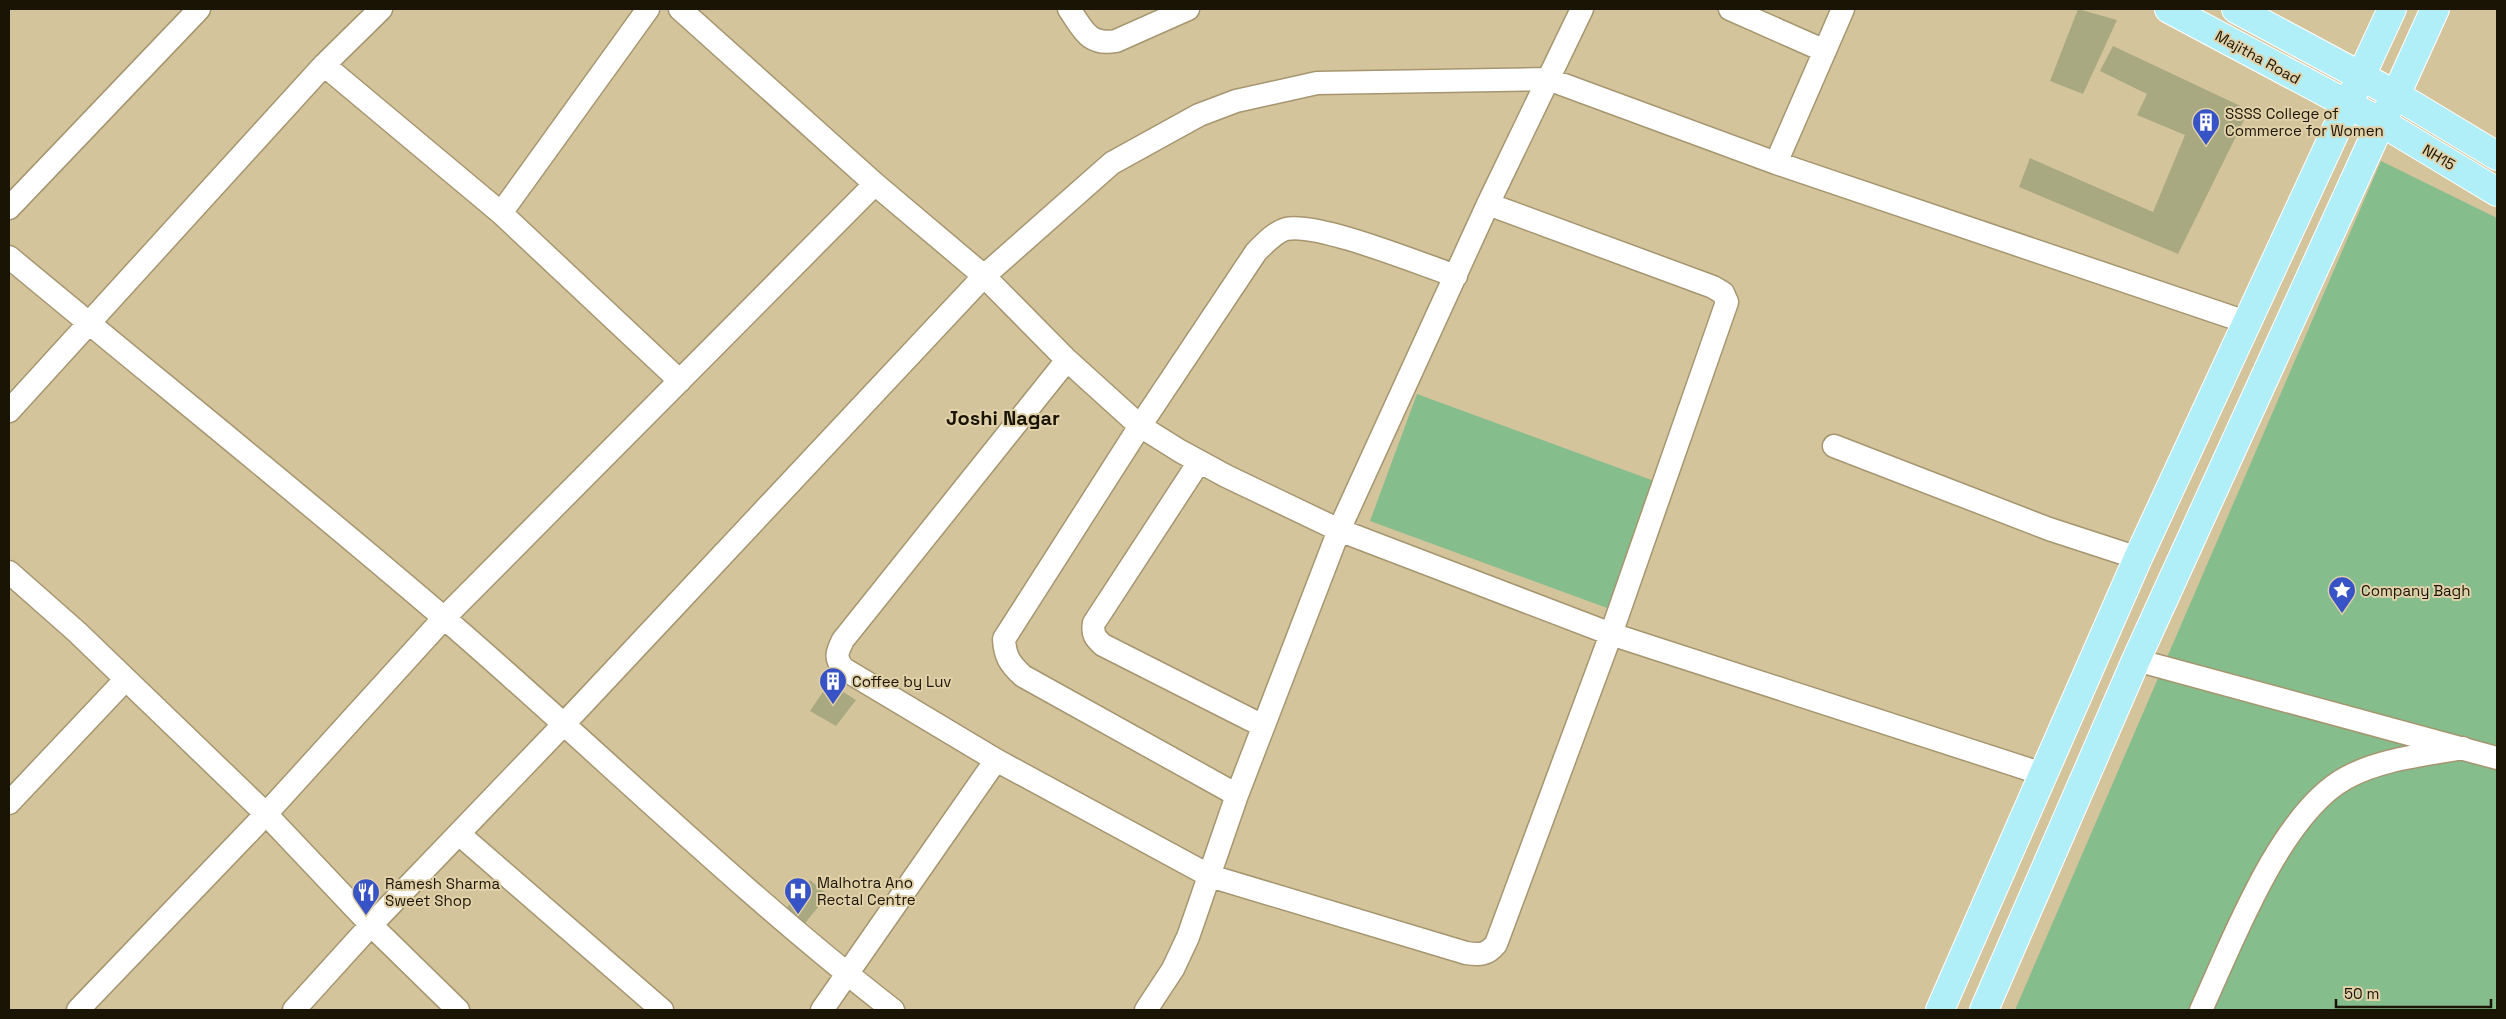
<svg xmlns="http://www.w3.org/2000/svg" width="2506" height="1019" font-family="'Space Grotesk',sans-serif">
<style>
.green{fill:#85bd8d}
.building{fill:#a8a980}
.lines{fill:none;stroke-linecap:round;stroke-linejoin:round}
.minor-casing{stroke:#a59670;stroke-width:25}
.major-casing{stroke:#fff;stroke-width:30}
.minor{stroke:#fff;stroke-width:22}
.major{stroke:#b1eff8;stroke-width:28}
.labels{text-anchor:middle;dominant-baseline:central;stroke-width:4;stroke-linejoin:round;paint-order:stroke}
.street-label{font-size:15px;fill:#1a1405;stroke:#e1d1a9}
.poi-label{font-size:15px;fill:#1a1405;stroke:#e1d1a9;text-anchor:start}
.district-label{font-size:20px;font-weight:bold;fill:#1a1405;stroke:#e1d1a9}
</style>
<rect width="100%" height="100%" fill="#d4c49c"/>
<path class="green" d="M2381 161 2497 218V1010H2015Z
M1417 394 1657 482 1610 609 1370 521Z"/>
<path class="building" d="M2078 9 2117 20 2083 94 2050 81Z
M2113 46 2249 110 2178 254 2019 187 2030 158 2153 212 2185 135 2137 115 2147 94 2100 71Z
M829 683 856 700 836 726 810 711Z
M810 880 828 895 792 939 773 924Z"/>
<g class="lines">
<g class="minor-casing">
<path id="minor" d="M680 9 875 184 984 276 1067 360 1140 426 1180 451 1226 476 1339 530 1611 634 2043 774
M1069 9C1083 29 1088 46 1116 41L1188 9
M1730 9 1825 51
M324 65 501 213 680 381
M1776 163 1843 9
M9 208 199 9
M501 213 648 9
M9 257C158 381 311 503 458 630 603 756 741 892 893 1010
M9 411 324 65 381 9
M1834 446 2049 529 2138 558
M1199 462 1094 623C1092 634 1095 638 1103 645L1263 726
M9 572 77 632 266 814 371 925 458 1010
M2136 660 2497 758
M996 760 844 669C834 658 837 652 843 640L1067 360
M1237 795 1023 676C1010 664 1005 657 1004 639L1140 426 1256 252C1264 244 1275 232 1286 229 1318 222 1420 264 1456 276
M9 803 126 679
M459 834 662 1010
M78 1010 266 814 444 618 875 184
M294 1010 371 925 563 725 984 276 1112 163 1199 115 1236 101 1317 83 1548 79 1776 163 2246 322
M822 1010 996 760 1210 876 1466 953C1480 955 1487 955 1496 944L1611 634 1727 302 1723 293 1713 287 1488 204
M1146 1010 1173 969 1188 937 1237 795 1339 530 1488 204 1582 9
M2201 1010C2232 943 2280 814 2346 778 2380 759 2425 755 2463 748"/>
</g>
<g class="major-casing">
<path id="major" d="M2169 9 2381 122 2497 192
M2435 9 2396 95 2497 156
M1940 1010 2138 558 2392 9
M1984 1010 2136 660 2381 122 2396 95 2236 9"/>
</g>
<use href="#minor" class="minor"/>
<use href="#major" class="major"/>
</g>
<defs>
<g id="building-pin" transform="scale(1.4375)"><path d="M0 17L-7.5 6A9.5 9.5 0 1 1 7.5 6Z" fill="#3753c5" stroke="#e1d1a9"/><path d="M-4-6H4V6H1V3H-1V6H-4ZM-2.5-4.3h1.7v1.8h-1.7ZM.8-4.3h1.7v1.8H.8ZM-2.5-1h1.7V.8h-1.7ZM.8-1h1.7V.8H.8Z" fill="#fff"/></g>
<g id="sight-pin" transform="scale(1.4375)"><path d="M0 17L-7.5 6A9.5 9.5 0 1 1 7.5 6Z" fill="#3753c5" stroke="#e1d1a9"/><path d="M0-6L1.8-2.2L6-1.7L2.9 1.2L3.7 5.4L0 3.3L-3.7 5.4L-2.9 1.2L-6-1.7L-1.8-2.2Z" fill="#fff"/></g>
<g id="hospital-pin" transform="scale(1.4375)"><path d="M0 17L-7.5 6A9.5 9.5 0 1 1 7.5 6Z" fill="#3753c5" stroke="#e1d1a9"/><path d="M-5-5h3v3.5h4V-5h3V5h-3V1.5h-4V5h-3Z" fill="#fff"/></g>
<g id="restaurant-pin" transform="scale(1.4375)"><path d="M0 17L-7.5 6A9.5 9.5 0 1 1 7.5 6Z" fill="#3753c5" stroke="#e1d1a9"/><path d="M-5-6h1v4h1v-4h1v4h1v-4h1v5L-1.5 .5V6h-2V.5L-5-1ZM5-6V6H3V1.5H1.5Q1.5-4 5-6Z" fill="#fff"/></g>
</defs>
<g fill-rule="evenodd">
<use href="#building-pin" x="2206" y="122"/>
<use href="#sight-pin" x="2342" y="590"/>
<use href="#building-pin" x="833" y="681"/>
<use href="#hospital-pin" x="798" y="891"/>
<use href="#restaurant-pin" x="366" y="892"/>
</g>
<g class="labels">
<g class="street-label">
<text transform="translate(2258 57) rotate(29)">Majitha Road</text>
<text transform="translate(2439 157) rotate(31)">NH15</text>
</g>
<g class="poi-label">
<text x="2225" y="113">SSSS College of<tspan x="2225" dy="17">Commerce for Women</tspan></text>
<text x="2361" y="590">Company Bagh</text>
<text x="852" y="681">Coffee by Luv</text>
<text x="817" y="882">Malhotra Ano<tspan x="817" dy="17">Rectal Centre</tspan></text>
<text x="385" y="883">Ramesh Sharma<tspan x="385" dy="17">Sweet Shop</tspan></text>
</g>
<g class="district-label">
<text x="1003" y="418">Joshi Nagar</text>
</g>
</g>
<rect width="2506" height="1019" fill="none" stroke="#1a1405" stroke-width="20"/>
<path d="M2336 999v8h155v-8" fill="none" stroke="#1a1405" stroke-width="2.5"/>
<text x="2344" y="999" font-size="15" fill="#1a1405" stroke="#e1d1a9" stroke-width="4" paint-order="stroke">50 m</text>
</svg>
